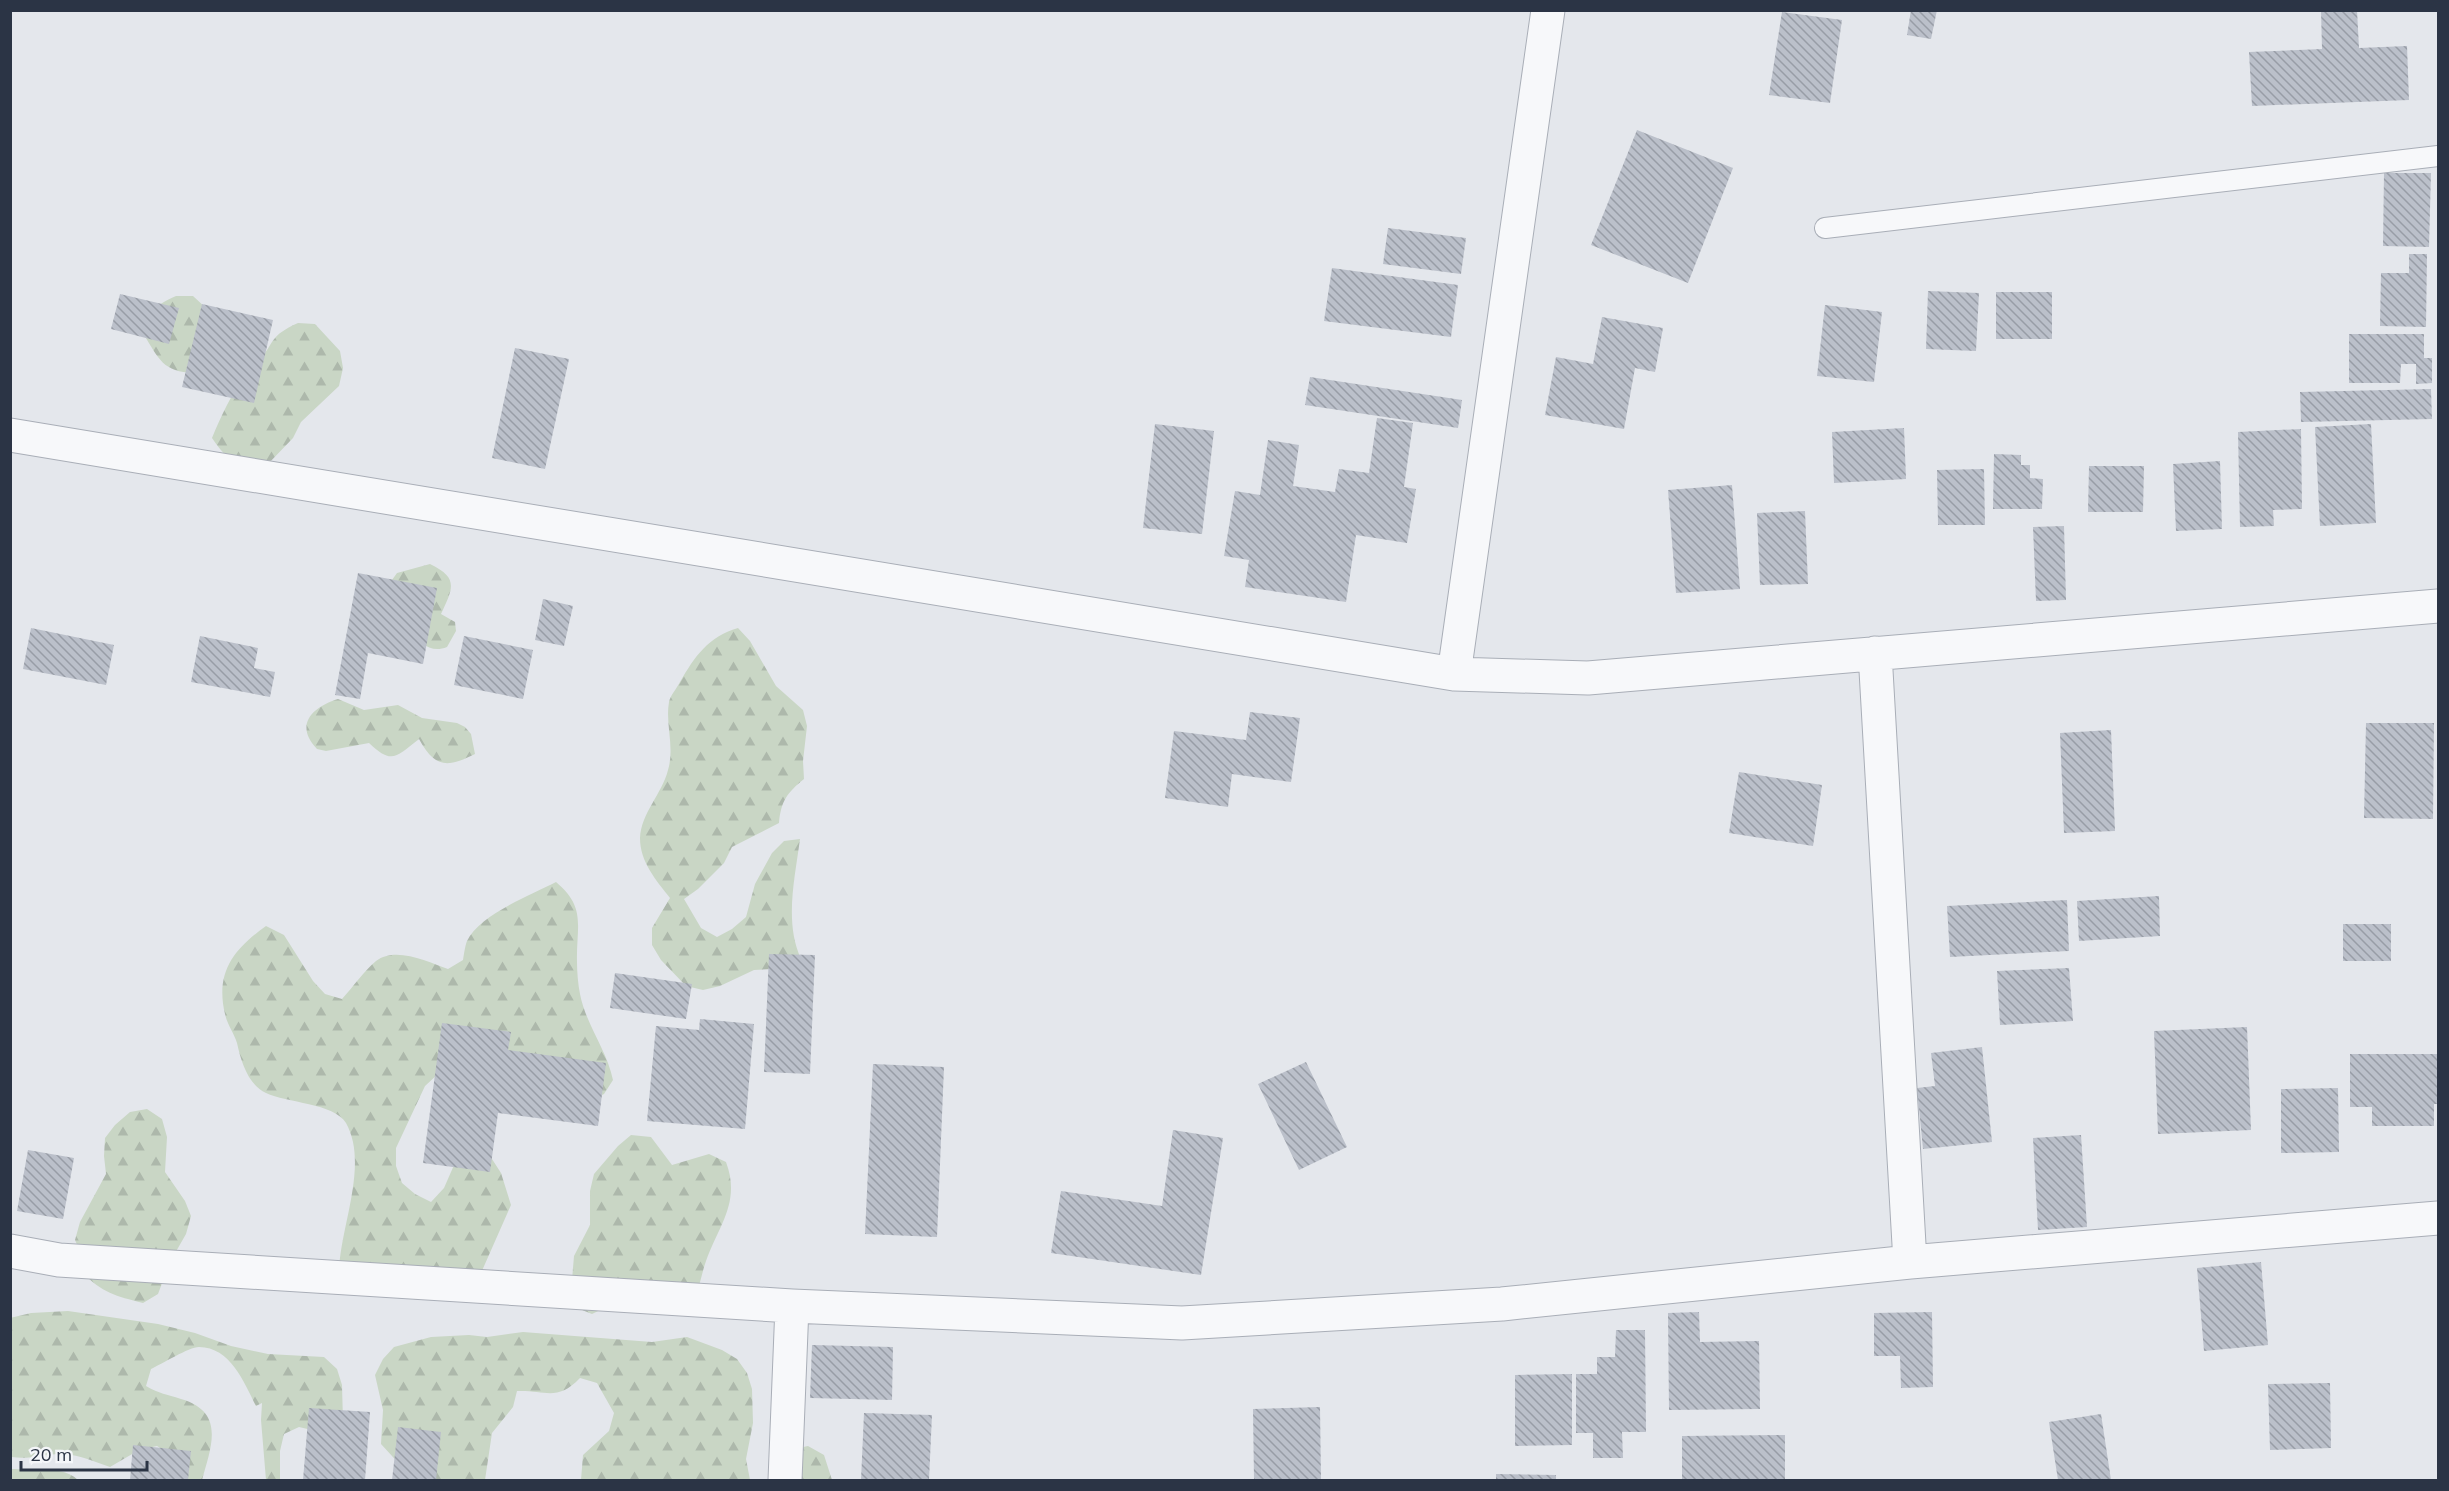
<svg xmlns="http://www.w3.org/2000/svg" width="2449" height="1491" font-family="Mulish,sans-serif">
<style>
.forest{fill:url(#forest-firs)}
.building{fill:url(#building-back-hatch)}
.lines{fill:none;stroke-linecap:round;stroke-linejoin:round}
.lane-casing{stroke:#a9aeb7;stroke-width:22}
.street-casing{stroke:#a9aeb7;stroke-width:35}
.lane{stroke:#f7f8fa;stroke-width:20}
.street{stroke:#f7f8fa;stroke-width:33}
</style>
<defs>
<pattern id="forest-firs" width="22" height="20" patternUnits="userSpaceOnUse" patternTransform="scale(1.5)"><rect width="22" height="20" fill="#c9d6c5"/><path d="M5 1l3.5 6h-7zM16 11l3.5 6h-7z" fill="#adb8ab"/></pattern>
<pattern id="building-back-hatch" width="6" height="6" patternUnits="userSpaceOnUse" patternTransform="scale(1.5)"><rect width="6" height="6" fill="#bbc0ca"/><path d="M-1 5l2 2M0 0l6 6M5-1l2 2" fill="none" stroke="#989da6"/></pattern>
</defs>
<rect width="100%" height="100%" fill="#e4e7ec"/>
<path class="forest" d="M176 296H193L206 308 194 373C163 372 159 359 144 335 148 311 154 306 176 296Z
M298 323 315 324 340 351 343 368 339 386 301 422 293 438 268 464C236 463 231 466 212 438 221 416 231 395 245 375 249 370 254 367 258 362 276 341 269 336 298 323Z
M430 564C459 578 453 588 441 614L455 622 456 631 447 647C437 651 430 649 421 643L392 580 397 573Z
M738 628 750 641 776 686 803 710 807 726 803 761 804 779C787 793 781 801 779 823L732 847 724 863 698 889 684 899 701 928 717 937 732 929 746 917 755 884 772 853 784 841 800 839C795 878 784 922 801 959L772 969 754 970 720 986 703 990 686 986 661 960 652 945V928L670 898C656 880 640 862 640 838 641 813 662 794 668 770 675 747 665 724 669 702 670 696 677 688 680 682 695 656 708 637 738 628Z
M338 699 364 710 398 705 422 718 457 723 465 727 471 734 475 754C447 768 435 768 419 739 396 757 392 765 369 743L326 751 317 749C294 725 312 707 338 699Z
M556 882C587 908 576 926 577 962 577 972 578 984 580 994 586 1025 607 1050 613 1080L604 1094 589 1102 451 1062 425 1086 396 1148V1166L402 1183 415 1194 431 1202 444 1188 458 1156 476 1151 492 1159 501 1173 511 1205 481 1273 437 1300H420L369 1293 339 1276C338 1231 370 1166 346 1123 334 1103 286 1103 266 1093 248 1085 241 1061 237 1043 234 1033 227 1024 225 1014 215 972 234 949 266 926L284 935 313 981 325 994 342 999C353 987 364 971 376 961 396 946 428 962 448 969L463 960C464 954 465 946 467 941 479 915 531 895 556 882Z
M147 1109 162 1119 167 1137 165 1172 185 1201 191 1216 186 1234 170 1262 158 1294 143 1303C116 1296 102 1293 82 1272V1256L75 1240 80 1222 106 1174 104 1156 105 1138 115 1125 130 1112Z
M631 1135 651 1137 672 1165 709 1154 726 1162C741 1202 719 1225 706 1261 702 1272 701 1282 696 1293L625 1298 592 1314 577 1308 571 1292 574 1256 590 1225V1191L594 1174 618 1146Z
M68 1311 158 1324 195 1333 231 1346 268 1354 324 1357 337 1369 342 1385 343 1421 333 1435 299 1427 284 1434 280 1451V1480H266L261 1420 262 1403 256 1406C244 1382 230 1347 199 1347 189 1347 162 1364 151 1369L146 1386C160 1394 166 1394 181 1399 226 1412 211 1447 202 1480H176L177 1471 172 1455 157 1446 139 1450 110 1467C95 1462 80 1455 64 1454 46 1453 30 1460 12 1457L10 1318 31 1313Z
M523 1332 652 1342 687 1337 722 1350 737 1359 747 1373 752 1389 753 1423 746 1459 750 1480H581L583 1455 609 1431 614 1413 597 1383 580 1378C557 1402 546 1390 517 1391L513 1407 492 1433 485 1480H407L403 1468 381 1444 383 1410 375 1375 383 1359 394 1347 431 1337 469 1335 487 1337Z
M808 1446 824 1455 832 1480H783L789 1450Z
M11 1469C31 1470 63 1465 78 1480H11Z"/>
<path class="building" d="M1911 10H1937L1931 39 1907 35Z
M2321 10H2357L2359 48 2407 46 2409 100 2252 106 2249 52 2322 49Z
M1782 12 1842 20 1830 103 1769 95Z
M1637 130 1733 168 1688 283 1591 245Z
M2384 173H2431L2429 247 2383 246Z
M1388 228 1466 238 1461 274 1383 264Z
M2409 254H2427L2426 327 2380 326 2381 273H2409Z
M1332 268 1458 285 1451 337 1324 321Z
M1928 291 1979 293 1976 351 1926 349Z
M1996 292H2052V339H1996Z
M120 294 179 308 169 344 111 329Z
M202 304 273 320 254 403 182 387Z
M1825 305 1882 312 1874 382 1817 376Z
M1602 317 1663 328 1655 372 1635 368 1624 429 1545 415 1556 357 1593 364Z
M2349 334H2424V358H2432V383L2416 384V364H2401L2400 383H2349Z
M515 348 569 359 545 469 492 458Z
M1310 377 1462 400 1458 428 1305 405Z
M2431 389 2432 419 2301 422 2300 392Z
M1377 418 1413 423 1404 487 1416 489 1407 543 1356 535 1346 602 1245 587 1249 560 1224 556 1235 491 1260 495 1268 440 1299 445 1293 486 1335 492 1339 469 1369 473Z
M1155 424 1214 431 1202 534 1143 528Z
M2371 424 2376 523 2320 526 2315 427Z
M1904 428 1906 479 1834 483 1832 432Z
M2301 429 2302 509 2273 510 2274 526 2240 527 2238 432Z
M1994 454 2021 455V465H2030V478L2043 479 2042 509H1993Z
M2220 461 2222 529 2176 531 2173 464Z
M2089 466H2144L2143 512H2088Z
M1984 469 1985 525H1938L1937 470Z
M1732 485 1740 589 1676 593 1668 490Z
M1805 511 1808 584 1760 585 1757 513Z
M2064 526 2066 600 2036 601 2033 527Z
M358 573 437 588 423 664 368 653 360 699 335 695Z
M543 599 573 606 564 646 535 640Z
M31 628 114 645 106 685 23 669Z
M200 636 258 648 254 668 275 672 270 697 191 682Z
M464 636 533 650 523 699 454 685Z
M1250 712 1300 718 1291 782 1232 774 1228 807 1165 798 1174 731 1246 740Z
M2366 723H2434L2433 819 2364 818Z
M2111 730 2115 831 2064 833 2060 733Z
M1739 772 1822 785 1813 846 1729 833Z
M2159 896 2160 936 2079 941 2077 901Z
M2067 900 2069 951 1950 957 1947 906Z
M2343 924H2391V961H2343Z
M769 954 815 955 810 1074 764 1072Z
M2069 968 2073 1021 2000 1025 1997 971Z
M615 973 692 984 686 1019 610 1008Z
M700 1019 754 1024 745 1129 647 1121 656 1026 699 1030Z
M442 1023 511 1032 508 1050 606 1063 598 1126 498 1113 490 1172 423 1163Z
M2247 1027 2251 1130 2158 1134 2154 1031Z
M1982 1047 1992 1142 1923 1149 1917 1088 1935 1086 1931 1053Z
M2350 1054H2438V1104H2434V1126H2372V1107H2350Z
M1306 1062 1347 1147 1299 1170 1258 1084Z
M873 1064 944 1067 937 1237 865 1234Z
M2338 1088 2339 1152 2281 1153V1089Z
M1173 1130 1223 1138 1201 1275 1051 1253 1061 1191 1162 1206Z
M2081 1135 2087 1227 2038 1230 2033 1138Z
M28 1150 74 1158 63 1219 17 1211Z
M2261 1262 2268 1345 2204 1351 2197 1268Z
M1699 1312 1700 1342 1759 1341 1760 1409 1669 1410 1668 1313Z
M1932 1312 1933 1387 1901 1388 1900 1356H1874V1313Z
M1616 1330H1645L1646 1432H1622L1623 1458H1593V1433H1576V1374H1597V1357H1615Z
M812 1345 893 1347 892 1400 810 1398Z
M1572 1374V1445L1515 1446V1375Z
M2330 1383 2331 1448 2270 1450 2268 1384Z
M1320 1407 1321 1480H1254L1253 1409Z
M309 1408 370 1412 365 1480H303Z
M864 1413 932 1415 929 1480H861Z
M2101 1414 2111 1480H2058L2049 1422Z
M398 1427 441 1432 436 1480H392Z
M1785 1435V1480H1682V1436Z
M133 1445 191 1451 188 1480H130Z
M1496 1474 1556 1475V1480H1496Z"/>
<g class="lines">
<g class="lane-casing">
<path id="lane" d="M1825 228 2438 156"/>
</g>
<g class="street-casing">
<path id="street" d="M10 435 1454 674 1588 678 2438 606
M1875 653 1910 1262
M1454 674 1548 10
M10 1251 59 1260 792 1306 1182 1323 1502 1304 1910 1262 2438 1218
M785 1480 792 1306"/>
</g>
<use href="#lane" class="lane"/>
<use href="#street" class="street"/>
</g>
<rect width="2449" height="1491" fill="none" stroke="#2b3445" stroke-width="24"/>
<path d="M21 1461v9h126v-9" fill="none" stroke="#2b3445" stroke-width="3"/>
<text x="30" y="1461" font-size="18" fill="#2b3445" stroke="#f4f6f9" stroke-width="4.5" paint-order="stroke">20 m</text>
</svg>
